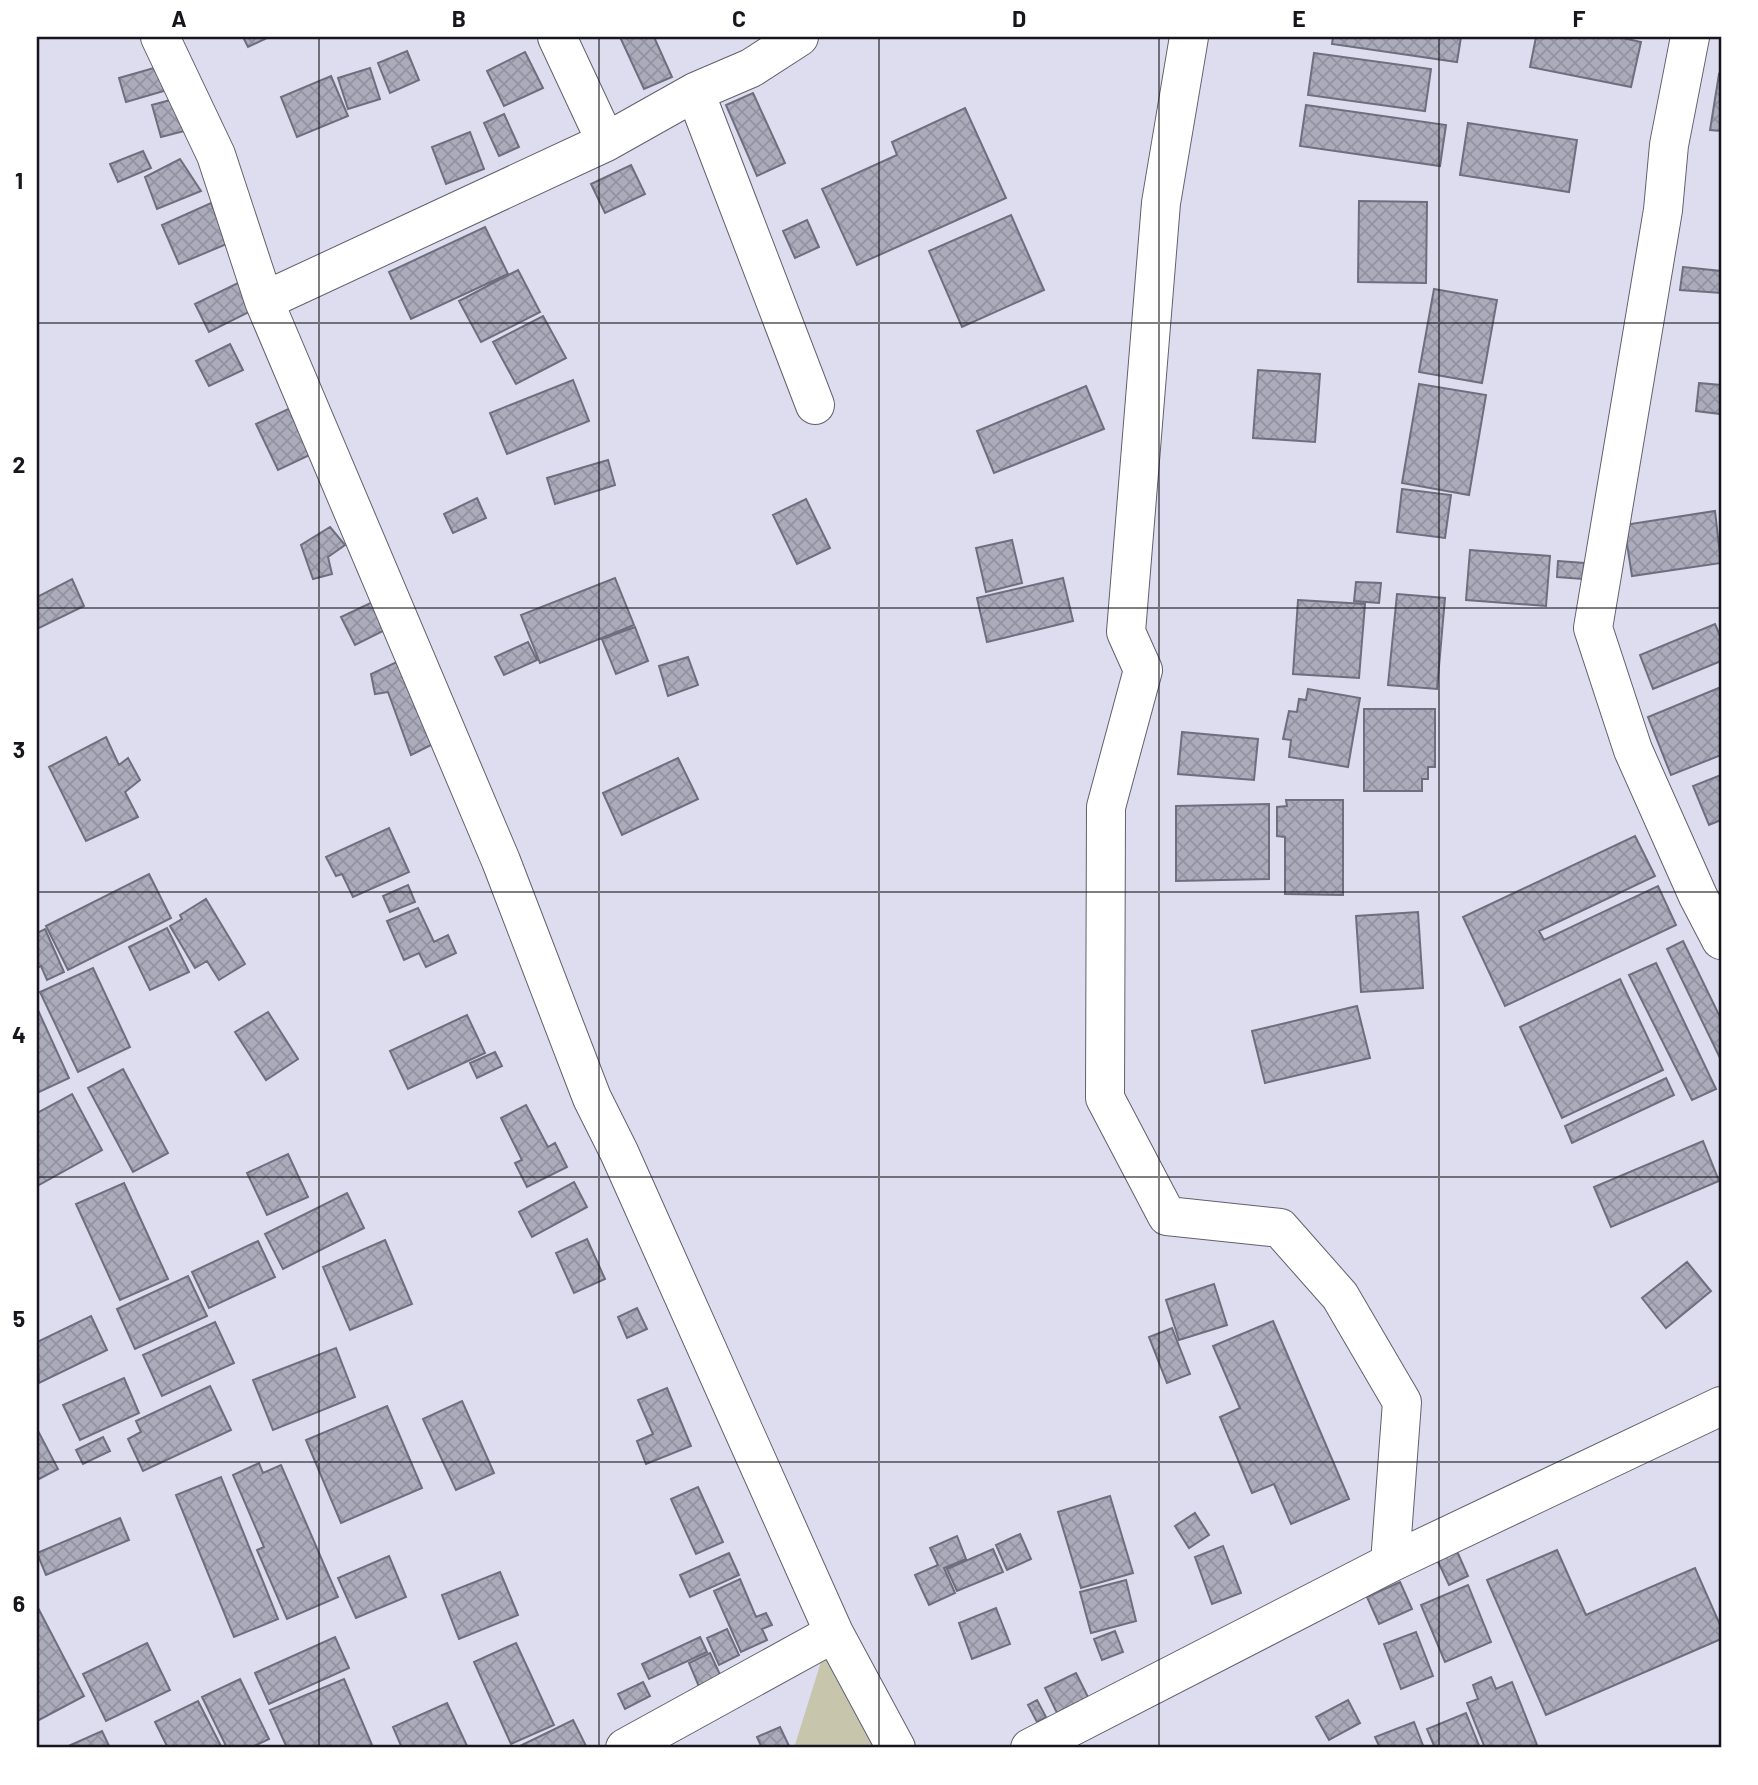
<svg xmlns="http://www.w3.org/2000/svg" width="1758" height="1785" font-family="Barlow,sans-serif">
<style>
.green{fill:#c8c5ad}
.building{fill:url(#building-cross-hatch);stroke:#6f6e7e;stroke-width:2}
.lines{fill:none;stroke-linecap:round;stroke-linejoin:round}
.minor-casing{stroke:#60606f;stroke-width:40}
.minor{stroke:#fff;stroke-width:38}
.grid{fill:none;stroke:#16161c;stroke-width:2;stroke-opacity:0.55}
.neatline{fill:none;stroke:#16161c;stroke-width:2.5}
.grid-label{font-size:23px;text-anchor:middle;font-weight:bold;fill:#16161c}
</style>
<defs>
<pattern id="building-cross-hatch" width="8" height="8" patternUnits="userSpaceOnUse" patternTransform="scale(1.75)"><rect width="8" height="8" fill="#acabbc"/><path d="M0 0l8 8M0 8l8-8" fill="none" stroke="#9392a1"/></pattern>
</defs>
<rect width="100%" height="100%" fill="#ddddef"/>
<path class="green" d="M825 1649 878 1748H794Z"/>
<path class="building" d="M243 37H269L248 47Z
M620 37H654L672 77 644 89Z
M1333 37H1461L1457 62 1332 44Z
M1536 37H1618L1641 42 1631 87 1530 67Z
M407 51 419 80 390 93 378 63Z
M525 52 543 88 504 106 487 71Z
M1314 53 1431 69 1425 111 1308 95Z
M161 66 167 90 126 102 119 78Z
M370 68 380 99 348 109 338 78Z
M1719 74 1721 75V131L1710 130Z
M331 76 348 116 297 137 281 97Z
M753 93 785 163 757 176 726 105Z
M174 99 184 131 161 137 152 105Z
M1306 105 1446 125 1440 166 1300 146Z
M965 108 1006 198 857 265 822 189 897 155 892 142Z
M504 114 519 147 499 156 484 123Z
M1468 123 1577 140 1569 192 1460 175Z
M470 132 484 169 446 184 432 147Z
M143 151 151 168 118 182 110 164Z
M180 159 201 191 157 209 145 177Z
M631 165 645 194 605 213 591 184Z
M1359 201 1427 202 1426 283 1358 282Z
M211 203 229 243 179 264 162 225Z
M1011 215 1044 290 962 327 929 251Z
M807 220 819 247 795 258 783 231Z
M485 227 508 274 411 319 389 272Z
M1683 267 1721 271V293L1680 290Z
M518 270 540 312 481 342 459 301Z
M242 281 255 309 209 332 195 304Z
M1434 289 1497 300 1482 383 1419 372Z
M543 316 566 358 516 384 493 342Z
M230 344 243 370 209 386 196 361Z
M1258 370 1320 374 1315 442 1253 438Z
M573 380 589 421 507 454 490 413Z
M1699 383 1721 385V414L1696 411Z
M1419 384 1486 395 1469 495 1402 483Z
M1086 386 1104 429 994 473 977 431Z
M297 405 318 451 278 470 256 424Z
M608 460 615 485 555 504 547 478Z
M1402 489 1451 495 1445 538 1397 532Z
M477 498 486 518 453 533 444 514Z
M806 499 830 548 797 564 773 515Z
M1715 511 1721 563 1632 576 1624 525Z
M330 527 345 545 328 557 332 574 313 579 301 545Z
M1012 540 1022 583 986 592 976 548Z
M1470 550 1550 556 1546 606 1466 600Z
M1558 561 1584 563 1583 579 1557 577Z
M615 578 634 625 540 663 521 615Z
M1063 578 1073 621 987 642 977 598Z
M72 579 84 606 37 629V597Z
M1356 582 1381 583 1379 603 1354 601Z
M1397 594 1445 598 1437 689 1388 685Z
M381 598 395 625 355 645 341 617Z
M1298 600 1365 604 1359 678 1293 674Z
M1715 624 1721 638V661L1653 689 1640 655Z
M635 627 648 661 616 674 602 639Z
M528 642 537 660 504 675 495 657Z
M688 657 698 685 668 696 659 666Z
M401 660 441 740 411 755 388 692 375 694 371 674Z
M1721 687V755L1671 775 1648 717Z
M1308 689 1360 698 1348 767 1289 757 1291 740 1283 739 1289 711 1297 712 1299 699 1306 700Z
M1364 709H1435V767H1428V779H1422V791H1364Z
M1182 732 1258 739 1254 780 1178 774Z
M106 737 119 765 128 758 140 780 125 792 138 817 86 841 49 767Z
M678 758 698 799 622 835 603 793Z
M1721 775V820L1709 825 1693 786Z
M1286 800H1343V895L1285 894V837L1277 836V807L1287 806Z
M1269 804V879L1176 881V806Z
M389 828 409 872 353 897 342 874 336 876 326 857Z
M1635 836 1655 876 1539 931 1544 940 1658 886 1676 925 1505 1006 1463 917Z
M149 874 171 918 68 970 46 926Z
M408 885 415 902 390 912 383 896Z
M206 899 245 964 219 980 207 961 195 968 170 926 182 919 180 915Z
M418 908 434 942 448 935 456 953 426 967 419 953 404 960 387 921Z
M1418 912 1423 988 1361 992 1356 916Z
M167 928 189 972 150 990 129 947Z
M45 929 64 972 47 980 41 966 37 968V933Z
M1683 941 1721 1019V1060L1667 949Z
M1656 963 1716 1089 1692 1100 1629 975Z
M93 968 130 1047 78 1072 40 992Z
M1620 979 1663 1070 1562 1118 1520 1027Z
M1357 1006 1370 1058 1265 1083 1252 1031Z
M37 1008 69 1078 37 1093Z
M268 1012 298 1059 266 1080 235 1032Z
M467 1015 485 1053 408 1089 390 1051Z
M495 1052 502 1066 477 1078 470 1063Z
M123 1069 168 1153 133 1172 88 1088Z
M1666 1078 1674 1095 1572 1143 1565 1126Z
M72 1094 102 1150 37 1186V1113Z
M526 1105 548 1147 555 1143 567 1167 527 1187 515 1163 522 1160 501 1118Z
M1703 1141 1719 1181 1611 1227 1594 1187Z
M288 1154 308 1197 267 1215 247 1173Z
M574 1182 587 1207 532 1237 519 1212Z
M124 1183 168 1279 120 1300 76 1204Z
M347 1193 364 1228 283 1269 265 1234Z
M587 1239 605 1279 574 1293 556 1253Z
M385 1240 412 1304 350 1330 323 1267Z
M258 1241 275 1277 209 1308 192 1272Z
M1687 1262 1711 1291 1666 1328 1642 1298Z
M188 1276 207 1316 135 1349 117 1309Z
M1214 1284 1227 1325 1179 1340 1166 1300Z
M637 1308 647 1329 627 1338 618 1317Z
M91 1316 107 1350 39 1383 37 1342Z
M1273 1321 1349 1499 1291 1524 1274 1484 1252 1493 1220 1417 1240 1408 1213 1346Z
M215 1322 234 1363 162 1396 143 1355Z
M1172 1328 1190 1374 1167 1383 1149 1337Z
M336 1348 355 1397 273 1430 253 1380Z
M124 1378 139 1413 80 1440 63 1405Z
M210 1386 231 1430 143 1471 128 1439 141 1432 136 1421Z
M667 1388 691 1446 646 1464 637 1441 653 1434 638 1400Z
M462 1401 494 1473 456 1490 423 1419Z
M387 1406 422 1488 341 1523 306 1440Z
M37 1429 58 1469 37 1480Z
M103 1437 110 1451 83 1464 76 1450Z
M259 1463 263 1473 281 1465 338 1597 287 1619 257 1550 264 1547 233 1475Z
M221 1477 278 1619 234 1637 176 1495Z
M698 1487 723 1542 696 1554 671 1499Z
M1110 1496 1133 1573 1081 1588 1058 1512Z
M1195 1513 1209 1535 1189 1548 1175 1526Z
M120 1518 129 1540 46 1575 37 1553Z
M1020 1534 1031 1559 1007 1570 996 1545Z
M957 1536 966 1559 944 1568 955 1593 929 1605 915 1575 938 1565 930 1548Z
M1452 1540 1468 1576 1449 1585 1432 1549Z
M1223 1546 1241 1593 1212 1604 1195 1557Z
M993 1549 1003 1572 957 1591 947 1569Z
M1557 1550 1586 1615 1695 1568 1721 1627V1639L1546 1715 1487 1580Z
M729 1553 739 1575 690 1597 680 1575Z
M389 1556 406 1597 356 1618 338 1578Z
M500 1572 518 1615 459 1639 442 1595Z
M740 1579 756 1617 766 1613 772 1625 762 1629 767 1640 741 1652 714 1591Z
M1126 1580 1136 1621 1091 1633 1080 1592Z
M1400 1582 1412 1609 1379 1624 1367 1597Z
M1468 1585 1491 1642 1445 1662 1421 1605Z
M37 1606 84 1696 37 1721Z
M996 1608 1010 1644 972 1659 959 1623Z
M727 1629 739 1655 719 1665 707 1638Z
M1115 1631 1123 1652 1102 1660 1094 1639Z
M1416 1632 1433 1676 1401 1689 1384 1644Z
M335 1637 349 1668 269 1704 255 1673Z
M700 1637 707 1652 649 1679 642 1664Z
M147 1643 170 1690 106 1721 83 1674Z
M516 1643 554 1725 511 1744 474 1662Z
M710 1653 722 1679 700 1689 689 1663Z
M1076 1673 1088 1697 1057 1713 1045 1688Z
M1491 1677 1496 1689 1512 1682 1537 1745 1529 1748H1485L1467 1703 1478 1699 1473 1685Z
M240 1679 269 1739 250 1748H227L202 1697Z
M344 1679 372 1745 365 1748H287L270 1710Z
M643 1682 650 1696 625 1709 618 1694Z
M1037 1700 1046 1717 1037 1722 1028 1705Z
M1348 1700 1360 1723 1329 1740 1316 1717Z
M198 1701 222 1748H168L155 1722Z
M447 1703 468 1748H402L393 1727Z
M1466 1713 1480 1748H1435L1427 1729Z
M573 1720 587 1748 518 1747Z
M1414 1722 1424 1748H1380L1375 1737Z
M780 1727 790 1748H762L757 1737Z
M102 1731 110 1748H64Z"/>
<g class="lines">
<g class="minor-casing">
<path id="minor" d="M160 37 216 155 264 301 501 861 592 1098 619 1152 834 1633 896 1748
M557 37 606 142
M1189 37 1161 203 1126 632 1143 670 1106 807 1105 1098 1167 1216 1280 1228 1340 1296 1402 1402 1390 1563
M1690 37 1669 145 1663 210 1593 628 1633 750 1698 896 1721 940
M695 92 815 405
M264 301 606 142 695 92 751 68 799 37
M625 1748 834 1633
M1030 1748 1390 1563 1721 1406"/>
</g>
<use href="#minor" class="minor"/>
</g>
<path class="grid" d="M319 37V1748M599 37V1748M879 37V1748M1159 37V1748M1439 37V1748M37 323H1721M37 608H1721M37 892H1721M37 1177H1721M37 1462H1721"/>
<rect width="1758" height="1785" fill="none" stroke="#ffffff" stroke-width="77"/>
<rect x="38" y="38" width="1682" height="1708" class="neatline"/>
<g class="grid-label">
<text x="179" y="27">A</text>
<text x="459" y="27">B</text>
<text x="739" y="27">C</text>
<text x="1019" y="27">D</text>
<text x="1299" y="27">E</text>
<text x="1579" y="27">F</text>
<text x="19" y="189">1</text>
<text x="19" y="473">2</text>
<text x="19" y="758">3</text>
<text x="19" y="1043">4</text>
<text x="19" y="1327">5</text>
<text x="19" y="1612">6</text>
</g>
</svg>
